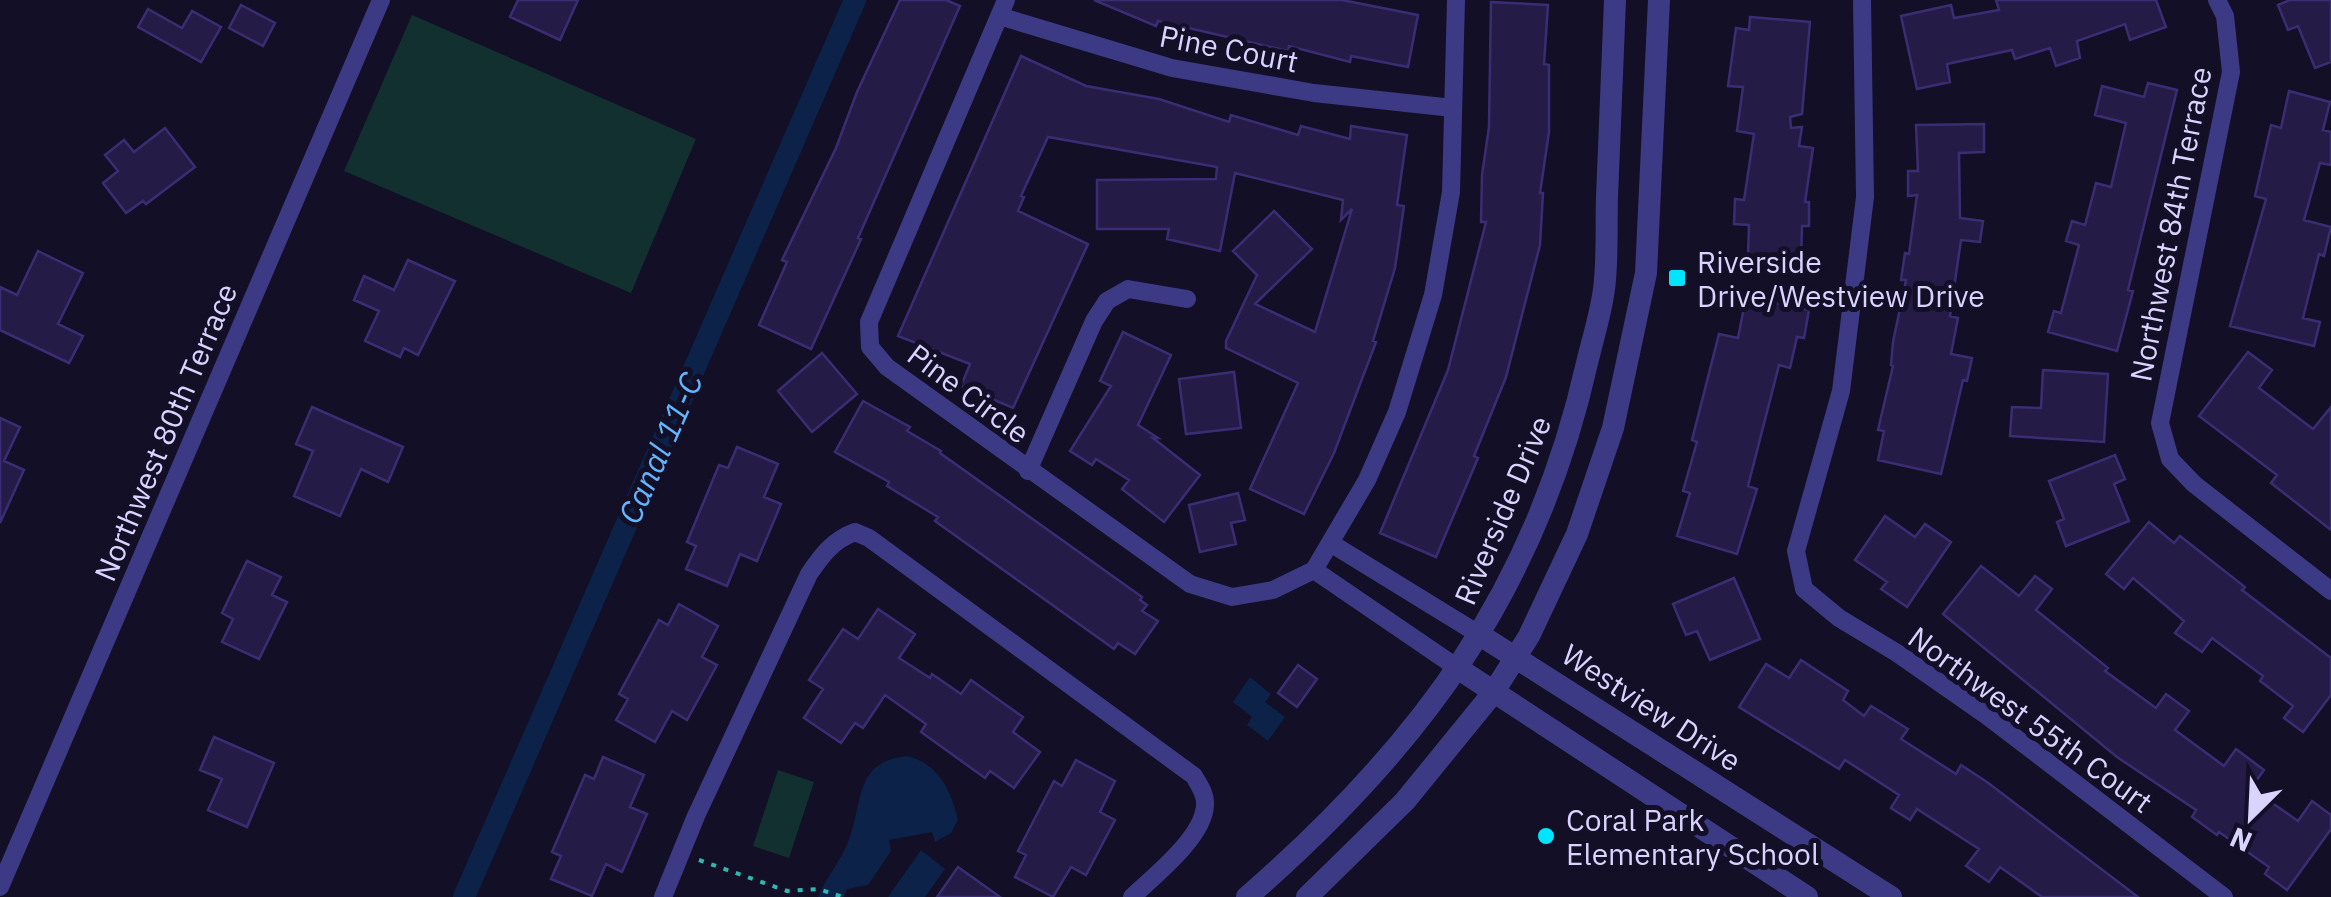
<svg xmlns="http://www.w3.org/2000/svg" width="2331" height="897" font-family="'IBM Plex Sans',sans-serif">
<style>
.green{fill:#12302f}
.water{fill:#0c2248}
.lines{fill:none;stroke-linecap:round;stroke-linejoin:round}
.canal{stroke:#0c2248;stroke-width:22}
.building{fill:#241b47;stroke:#3b2d73;stroke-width:2.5}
.path{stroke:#2fb8b0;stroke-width:4;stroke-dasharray:5 8;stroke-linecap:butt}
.minor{stroke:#3d3a85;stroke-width:18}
.tertiary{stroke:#3d3a85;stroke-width:22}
.poi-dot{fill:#00e5ff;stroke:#130f26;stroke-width:4}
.labels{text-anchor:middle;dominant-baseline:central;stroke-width:10;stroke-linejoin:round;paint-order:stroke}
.street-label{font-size:30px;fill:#d9d4ff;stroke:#130f26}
.poi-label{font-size:30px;fill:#d9d4ff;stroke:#130f26;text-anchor:start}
.water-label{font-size:32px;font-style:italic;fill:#62b6ff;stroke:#130f26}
</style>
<rect width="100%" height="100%" fill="#130f26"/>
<path class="green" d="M412 15 696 139 631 293 344 171Z
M778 770 814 782 789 858 753 846Z"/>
<path class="water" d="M1250 677 1271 694 1265 702 1285 717 1268 741 1247 725 1252 717 1233 702Z
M908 756C939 765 951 790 958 820L951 833 935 842 932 832 889 840 891 851 868 885 847 889 844 897H818C826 878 840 862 848 842 864 802 853 761 908 756Z
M921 850 945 869 925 897H888Z"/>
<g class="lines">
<path class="canal" d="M464 897 855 0"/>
</g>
<path class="building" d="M518 0H578L560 40 510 17Z
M900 0H946L960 6 858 238 861 239 811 349 759 325 787 262 782 260 836 148 857 92Z
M1094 0H1342L1418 15 1408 67 1351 56 1350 62 1289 46 1288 51 1158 21 1156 26Z
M1996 0H2156L2166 27 2130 40 2125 24 2077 41 2080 58 2056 66 2050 48 2015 59 2012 50 1947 64 1950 82 1917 89 1901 16 1951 5 1954 18 1999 10Z
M2290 0H2331V62L2315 68 2298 26 2288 30 2278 5Z
M1491 2 1548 5 1544 64 1549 65V132L1540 193H1543L1540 245 1506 377 1474 456 1478 458 1436 557 1380 533 1448 370 1486 222H1481L1482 175 1489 127Z
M241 5 275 23 263 46 229 28Z
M148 9 182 28 192 11 221 27 201 62 138 27Z
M1750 17 1810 22 1802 114 1790 117 1791 128 1802 127 1799 146 1813 148 1805 202H1809V226H1802L1801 259 1748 257 1749 225 1734 224 1735 199 1744 200 1754 134 1737 131 1743 87 1728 86 1736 28 1749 30Z
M1021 56 1086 86 1159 99 1229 122 1231 115 1298 135 1301 126 1350 139 1351 126 1407 135 1397 205 1404 206 1395 268 1373 341 1376 342 1334 453 1304 514 1250 489 1298 383 1226 348V341L1257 275 1233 251 1274 211 1312 249 1255 304 1315 332 1352 209 1341 220 1343 200 1235 173 1220 251 1167 239 1169 229H1097V180L1216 179 1217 167 1048 137 1021 196 1024 197 1018 211 1088 244 1013 408 961 386 970 364 898 336Z
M2148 83 2177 90 2128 290 2133 291 2117 351 2048 332 2054 311 2061 313 2079 245 2066 241 2072 221 2085 225 2096 183 2111 187 2126 123 2095 115 2102 86 2144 97Z
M2289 91 2330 102 2323 130 2331 132V165L2320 163 2304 220 2331 227 2324 256 2319 254 2303 318 2320 322 2314 346 2230 326 2266 199 2255 196 2271 125 2281 128Z
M1984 124V152L1959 153 1960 218 1983 221 1980 242 1961 240 1950 316 1958 318 1951 354 1972 358 1967 381 1963 380 1941 474 1878 460 1884 431 1878 430 1893 366 1891 365 1893 342 1906 280H1901L1905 253 1909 254 1917 195 1908 196V171H1918L1916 125Z
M165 128 195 167 146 204 143 201 126 213 103 183 118 171 105 155 124 140 134 152Z
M38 251 83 273 58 324 83 336 69 363 0 330V287L17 295Z
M408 260 455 281 418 355 404 348 400 357 365 341 379 311 354 300 364 276 394 290Z
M1746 297 1809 310 1804 338 1797 337 1790 368 1779 365 1748 486 1757 489 1737 554 1677 536 1690 493 1683 491 1697 442 1692 440 1719 334 1738 338Z
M1123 332 1171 355 1138 425 1158 438H1153L1200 475 1164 522 1122 489 1129 480 1096 459 1092 465 1070 451 1111 386 1100 381Z
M2248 352 2272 370 2259 388 2313 429 2331 407V530L2271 483 2277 475 2199 416Z
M822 353 857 394 812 432 778 391Z
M2043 370 2108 374 2104 442 2010 436 2012 407 2041 408Z
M1234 372 1241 428 1186 434 1179 379Z
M863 401 910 427 907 431 941 451 940 453 1142 597 1140 600 1147 605 1142 611 1158 621 1135 654 1118 643 1114 649 935 521 938 517 887 486 889 482 835 452Z
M312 407 403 447 388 482 361 469 340 516 294 496 313 451 296 444Z
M0 418 20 427 4 461 24 470 0 523Z
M737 447 778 464 764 497 781 504 757 561 740 554 727 586 686 569 696 546 687 542 719 465 728 468Z
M2115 455 2125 479 2114 484 2129 521 2066 546 2057 522 2064 519 2049 481Z
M1238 493 1245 520 1231 523 1236 544 1200 552 1189 505Z
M1885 516 1915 537 1925 524 1951 542 1907 607 1881 589 1887 582 1855 560Z
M2149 522 2174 543 2180 536 2245 587 2242 590 2331 658V695L2303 732 2284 718 2293 706 2260 681 2263 676 2212 638 2202 652 2175 633 2184 621 2133 578 2124 589 2106 574Z
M247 561 281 577 272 595 287 602 259 659 222 642 233 619 222 613Z
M1981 566 2019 596 2035 576 2052 589 2036 610 2108 668 2105 671 2156 708 2166 694 2189 711 2175 730 2224 766 2236 749 2264 770 2251 788 2298 821 2312 801 2331 815V829L2287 890 2265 874 2269 867 2219 832 2217 835 2192 817 2196 810 2117 757 1943 614Z
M1734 578 1760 639 1710 660 1697 631 1686 635 1673 604Z
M679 604 718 626 702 657 717 665 687 720 672 711 655 742 616 720 628 699 619 694 659 620 668 625Z
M878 609 915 634 899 658 930 678 932 674 961 694 971 680 1023 717 1013 732 1040 752 1014 788 990 771 985 778 921 732 926 724 885 695 863 728 855 723 841 743 804 718 823 689 809 680 843 629 858 639Z
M1801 660 1848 691 1843 700 1864 716 1871 706 1908 729 1901 739 1956 774 1961 765 1987 782 2138 897H2042L2000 867 1989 882 1966 866 1979 849 1917 809 1910 820 1891 808 1899 795 1845 760 1839 769 1739 707 1766 664 1789 678Z
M1298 665 1317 679 1297 707 1278 693Z
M214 737 274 763 247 827 208 810 222 779 200 770Z
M603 757 644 775 630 807 647 814 622 872 606 864 592 896 551 879 561 856 552 852 585 775 594 779Z
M1076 760 1115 781 1100 812 1115 820 1086 875 1071 867 1053 897 1015 877 1026 855 1018 851 1054 781 1062 786Z
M958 867 1000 897H937Z"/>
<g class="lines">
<path class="path" d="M699 860 787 891 818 889 843 897"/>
<path class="minor" d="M1006 0 869 322 870 347 887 367 1190 584 1232 597 1273 590 1314 570 1367 480 1397 412 1433 295 1451 192 1456 0
M1862 0 1865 197 1841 391 1796 551 1804 589 1839 618 1897 653 1986 715 2224 897
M2217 0 2225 16 2231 72 2160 423 2170 459 2194 484 2331 591
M999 16 1172 68 1314 93 1453 108
M1028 471 1094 321 1107 301 1128 289 1187 299
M1332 544 1480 635
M1314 570 1459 669
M0 887 381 0
M663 897 696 816 809 574C822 555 833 540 855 532L869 538 1194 776C1199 785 1206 794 1205 805 1204 837 1154 876 1132 897"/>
<path class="tertiary" d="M1480 635 1891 897
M1459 669 1807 897
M1247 897C1421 746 1536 590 1587 363 1593 338 1601 313 1604 289 1608 259 1606 227 1607 197 1610 132 1612 66 1615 0
M1307 897 1405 801 1493 693 1529 636 1577 534 1613 428 1646 273 1659 0"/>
</g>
<g class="poi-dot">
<rect x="1667" y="268" width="20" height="20" rx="5"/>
<circle cx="1546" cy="836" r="10"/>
</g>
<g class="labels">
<g class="street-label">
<text transform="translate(1229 48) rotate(11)">Pine Court</text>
<text transform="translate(2170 224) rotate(-79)">Northwest 84th Terrace</text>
<text transform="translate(969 393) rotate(37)">Pine Circle</text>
<text transform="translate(165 432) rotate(-67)">Northwest 80th Terrace</text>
<text transform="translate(1502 510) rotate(-67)">Riverside Drive</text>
<text transform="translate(1652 707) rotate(33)">Westview Drive</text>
<text transform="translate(2031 719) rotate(36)">Northwest 55th Court</text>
</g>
<g class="poi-label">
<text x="1697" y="261">Riverside<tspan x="1697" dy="34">Drive/Westview Drive</tspan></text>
<text x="1566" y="819">Coral Park<tspan x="1566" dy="34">Elementary School</tspan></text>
</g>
<g class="water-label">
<text transform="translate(660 448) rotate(-66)">Canal 11-C</text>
</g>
</g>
<g transform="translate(2251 817) rotate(204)" stroke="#130f26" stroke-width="8" paint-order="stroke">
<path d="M0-8L18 38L0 25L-18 38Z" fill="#d9d4ff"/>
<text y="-15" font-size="28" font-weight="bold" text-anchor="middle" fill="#d9d4ff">N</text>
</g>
</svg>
